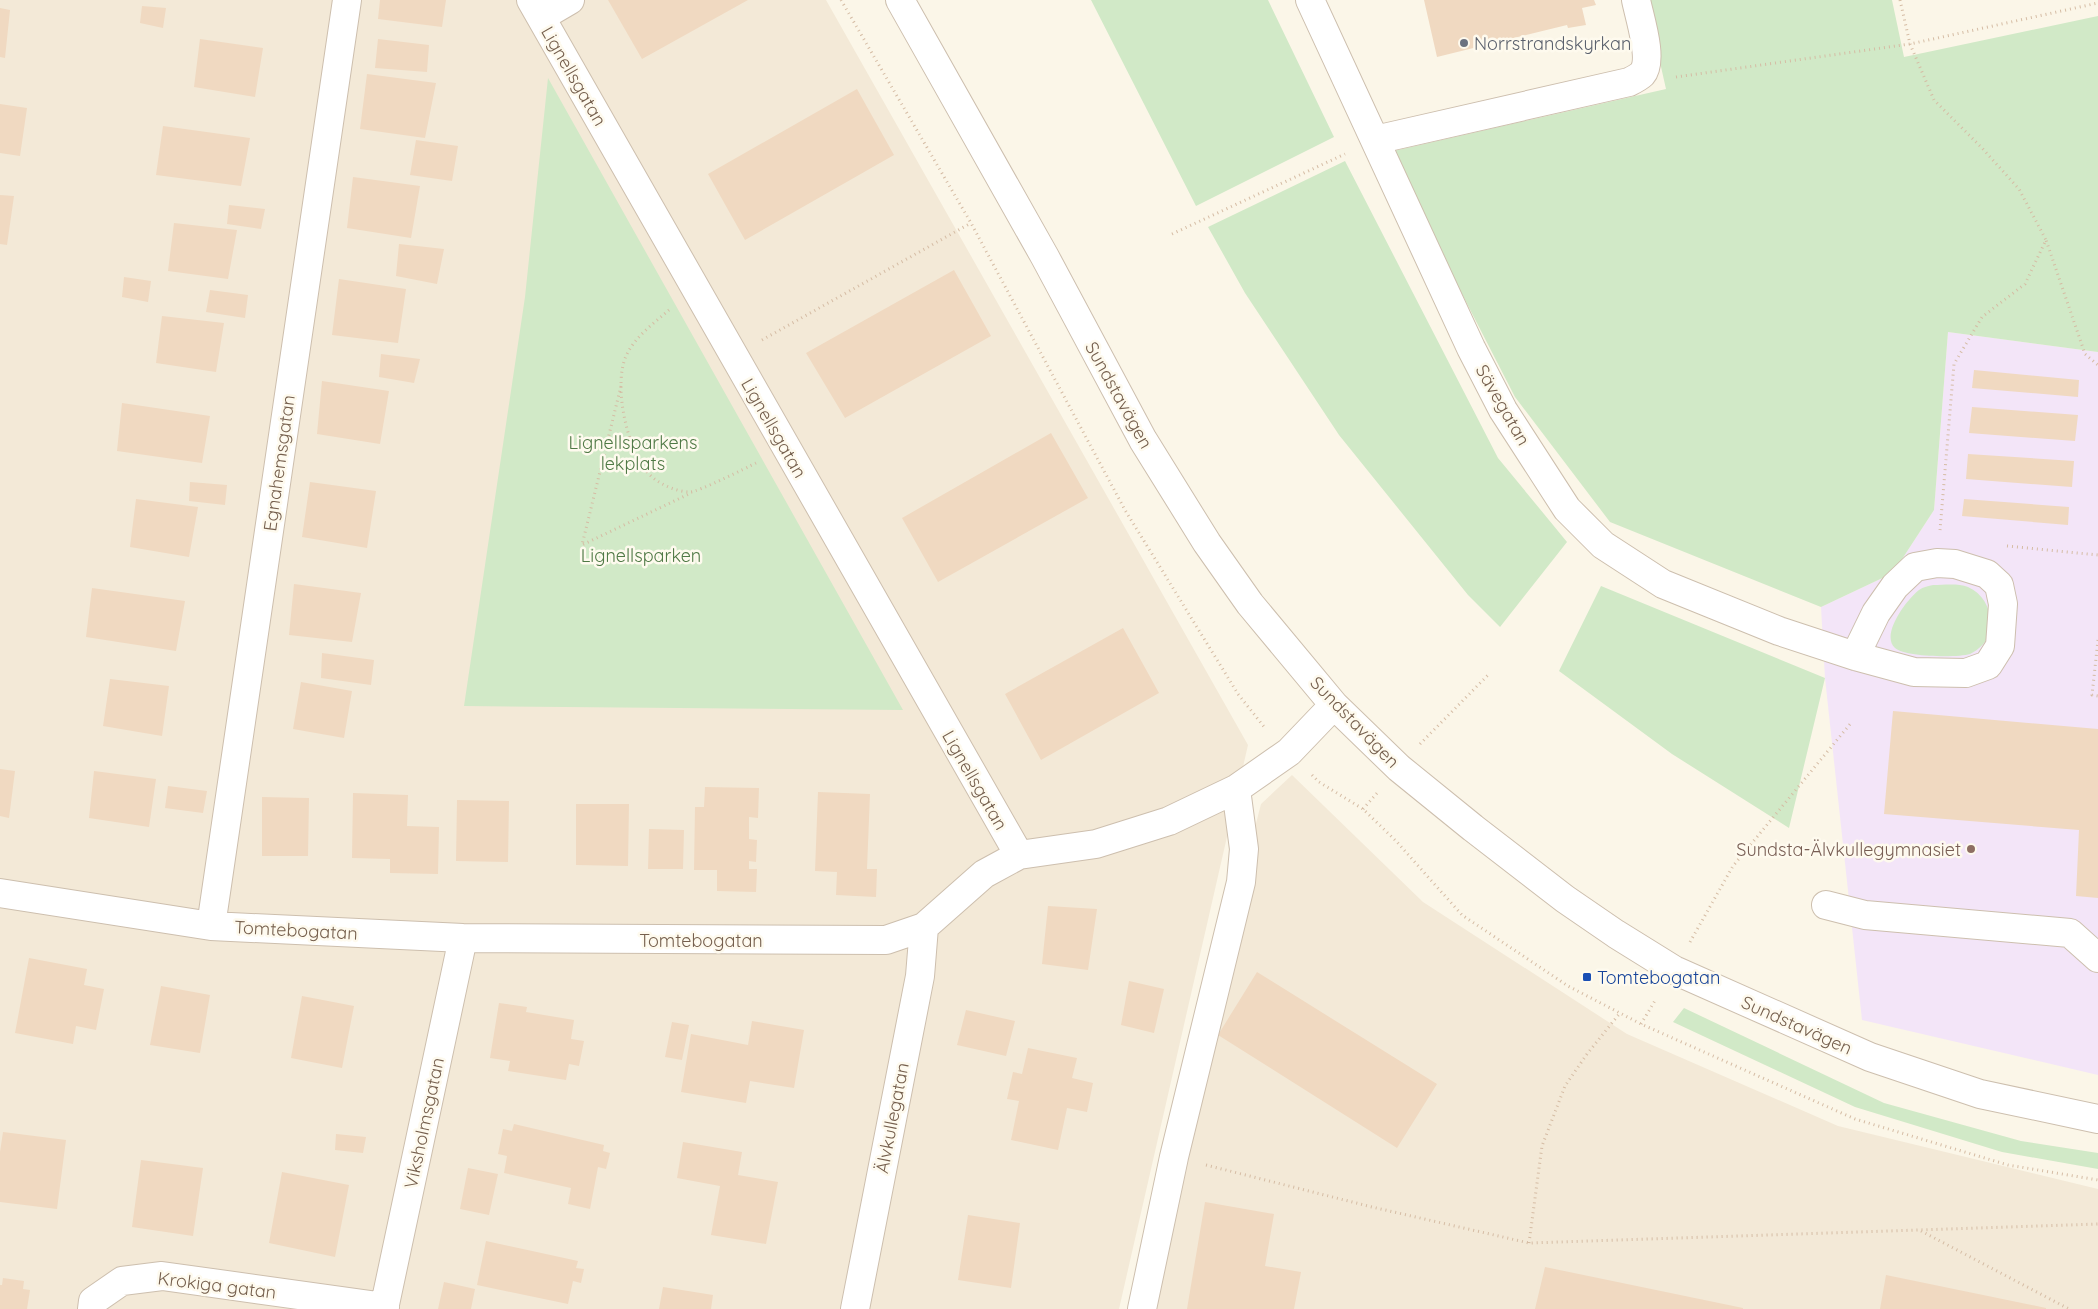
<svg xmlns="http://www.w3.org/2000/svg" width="2098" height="1309" font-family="Quicksand,sans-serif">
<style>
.residential{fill:#f3e9d7}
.education{fill:#f3e5f8}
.green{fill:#d1e9c7}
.building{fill:#f0d9c1}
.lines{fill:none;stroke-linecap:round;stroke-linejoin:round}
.minor-casing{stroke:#cdbfae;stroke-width:30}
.path{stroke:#d5bca4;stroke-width:3;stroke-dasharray:1 4;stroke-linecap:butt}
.minor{stroke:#fff;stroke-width:28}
.worship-dot{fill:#6b7280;stroke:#fefaee;stroke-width:2}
.education-dot{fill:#8d6e63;stroke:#fefaee;stroke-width:2}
.transit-dot{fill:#1a4fb4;stroke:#fefaee;stroke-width:2}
.labels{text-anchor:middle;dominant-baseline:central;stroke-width:5;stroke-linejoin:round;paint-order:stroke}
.worship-label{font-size:18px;fill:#5b616d;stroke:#fefaee;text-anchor:start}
.street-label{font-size:18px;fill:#755f4d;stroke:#fefaee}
.park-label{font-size:18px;fill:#4f7945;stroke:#fefaee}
.education-label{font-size:18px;fill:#785e54;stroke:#fefaee;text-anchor:end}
.transit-label{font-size:18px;fill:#164399;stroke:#fefaee;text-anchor:start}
</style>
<rect width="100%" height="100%" fill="#fbf6e8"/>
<path class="residential" d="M0 0H826L1248 745 1119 1309H0Z
M1292 775 1423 902 1627 1034 1838 1126 2098 1189V1309H1152L1241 882 1261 804Z"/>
<path class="education" d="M1948 332 2098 352V1075L1862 1020 1825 678 1821 607 1893 573 1934 510Z"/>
<path class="green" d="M1091 0H1268L1334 137 1196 206Z
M1646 0H1892L1904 57 2098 16V352L1948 332 1934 510 1893 573 1821 607 1610 522 1515 397 1389 152 1666 89Z
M548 78 903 710 464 706 525 297Z
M1345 161 1498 458 1567 542 1500 627 1468 595 1339 435 1245 293 1208 227Z
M1933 585C1944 585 1958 583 1968 587 1989 596 1996 622 1985 642 1982 646 1975 652 1970 654 1957 658 1905 657 1895 648 1880 635 1907 599 1919 590 1923 587 1929 586 1933 585Z
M1601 586 1825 678 1789 828 1672 754 1559 671Z
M1684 1008 1884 1103 2021 1141 2098 1153V1169L2002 1152 1855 1107 1673 1022Z"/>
<path class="building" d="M380 0H446L442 27 378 19Z
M608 0H748L642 59Z
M1424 0H1594L1596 5 1582 8 1586 25 1568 28 1567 25 1437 57Z
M142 6 166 8 163 28 140 23Z
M0 8 10 10 5 58 0 57Z
M200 39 263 48 255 97 194 87Z
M378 39 429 45 427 72 375 68Z
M367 74 436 83 425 138 360 129Z
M857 89 894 155 745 240 708 174Z
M0 104 27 108 20 156 0 153Z
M163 126 250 138 241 186 156 175Z
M416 140 458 146 452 181 410 175Z
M353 177 420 186 411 238 347 228Z
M0 195 14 196 7 245 0 244Z
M229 205 265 209 261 229 227 224Z
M174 223 237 230 228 279 168 271Z
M399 244 444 249 437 284 396 276Z
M954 270 991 336 845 418 806 353Z
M124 277 151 281 148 302 122 297Z
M339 279 406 289 398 343 332 335Z
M210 290 248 295 245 318 206 312Z
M162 316 224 323 216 372 156 363Z
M381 354 420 359 414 383 379 377Z
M1974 370 2079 380 2078 397 1972 388Z
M322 381 389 391 380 444 317 434Z
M122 403 210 416 202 463 117 451Z
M1972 407 2078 415 2075 441 1969 433Z
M1051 433 1088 498 938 582 902 518Z
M1968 454 2074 461 2072 487 1966 479Z
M190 482 227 485 225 505 189 501Z
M310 482 376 491 367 548 302 537Z
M136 499 198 507 189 557 130 547Z
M1964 499 2069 507 2068 525 1962 516Z
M294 584 361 593 352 642 289 635Z
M92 588 185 601 176 651 86 637Z
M1123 628 1159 693 1041 760 1005 694Z
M322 653 374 660 371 685 321 678Z
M110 679 169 686 162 736 103 726Z
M301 682 352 691 344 738 293 729Z
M1893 711 2098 729V898L2076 896 2079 830 1884 814Z
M0 769 15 771 9 818 0 816Z
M94 771 156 779 149 827 89 818Z
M168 786 207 791 203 813 165 808Z
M705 787 759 788 758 818 749 817V839L757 840 756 862 749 861V869H757L756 892 717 891V870H694L695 807H704Z
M818 792 870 794 867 869H877L876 897 836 895 837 872 815 871Z
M353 793 408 795 407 826 439 827 438 874 390 873V859L352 858Z
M262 797 309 798 308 856H262Z
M457 800 509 801 508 862 456 861Z
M576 804H629L628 866 576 865Z
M649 829 684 830 683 869H648Z
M1048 906 1097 909 1088 970 1042 964Z
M29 958 87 969 84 985 104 989 96 1030 76 1026 73 1044 15 1033Z
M1257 972 1437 1084 1397 1148 1218 1035Z
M1129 981 1164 989 1154 1033 1121 1025Z
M161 986 210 995 200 1053 150 1045Z
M302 996 354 1006 342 1068 291 1058Z
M499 1003 527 1007 526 1012 574 1020 571 1039 584 1041 579 1066 569 1064 566 1080 508 1071 510 1061 490 1058Z
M966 1010 1015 1021 1006 1056 957 1045Z
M752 1021 804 1030 794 1088 750 1081 746 1103 681 1092 691 1034 748 1045Z
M672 1022 689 1025 682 1060 665 1057Z
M1028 1048 1077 1058 1072 1078 1093 1083 1087 1112 1067 1108 1058 1150 1011 1140 1019 1101 1007 1099 1013 1072 1022 1074Z
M514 1124 604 1145 603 1151 610 1153 606 1169 598 1167 590 1209 568 1204 571 1188 504 1173 507 1156 498 1154 503 1129 512 1131Z
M3 1132 66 1140 57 1209 0 1202V1152Z
M336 1134 366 1137 363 1153 335 1150Z
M683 1142 742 1152 738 1175 778 1182 766 1244 711 1235 720 1186 677 1178Z
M141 1160 203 1168 193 1236 132 1227Z
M468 1168 498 1174 489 1215 460 1209Z
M282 1172 349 1185 335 1257 269 1243Z
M1205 1202 1274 1214 1265 1266 1301 1272 1294 1309H1187Z
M968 1215 1020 1223 1011 1288 958 1280Z
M486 1241 578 1261 576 1268 584 1269 581 1283 573 1281 568 1304 477 1285Z
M1545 1267 1743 1308V1309H1535Z
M1886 1275 2046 1308V1309H1880Z
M3 1278 24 1281 23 1289 30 1290 27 1309H0V1285H2Z
M444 1282 475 1289 471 1309H438Z
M663 1287 713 1295 711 1309H659Z"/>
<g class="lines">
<g class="minor-casing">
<path id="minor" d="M531 0 1019 855
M900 0 1045 257 1143 440 1207 543 1250 604 1334 705 1399 768 1473 828 1565 899 1616 934 1674 970 1870 1057 1980 1094 2098 1119
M1310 0 1471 348 1503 410 1567 509 1603 545 1663 584 1779 631 1855 656 1914 672 1966 673 1988 665 2000 646 2003 604 1999 585 1987 574 1955 564 1937 563 1915 567 1895 586 1876 613 1855 656
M541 17 570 0
M1375 140 1629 82C1633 80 1639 77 1642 74 1654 60 1639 16 1636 0
M0 893 211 926 463 938 886 940 924 927 984 874 1019 855 1096 844 1169 821 1236 789 1289 752 1334 705
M1826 905 1865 915 2070 933 2098 958
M211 926 347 0
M92 1309 93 1301 122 1281 162 1276 385 1307
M384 1309 463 938
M855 1309 920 976 924 927
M1142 1309 1174 1157 1241 882 1244 849 1236 789"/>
</g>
<path class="path" d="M841 0 971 223 1125 510 1238 694 1265 728
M1900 0 1910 44 1934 100 1982 148 2019 189 2046 240
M1676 77 1910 44 2098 3
M1172 234 1345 154
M669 310C654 323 636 336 627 354 612 383 627 451 649 474 658 484 677 492 690 492 698 492 746 468 756 463
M762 340 971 223
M621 386 582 545 691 493
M1940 530 1954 364 1982 317 2025 284 2046 240 2085 354 2098 365
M2007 546 2098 555
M2098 640 2092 695 2098 696
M1420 744 1490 673
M1312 775 1319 782 1363 809 1396 841 1462 915 1568 986 1641 1024 1855 1119 2008 1165 2098 1180
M1363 809 1378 792
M1690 942 1733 866 1851 723
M1641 1024 1656 999
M1206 1165 1372 1207 1529 1243 2098 1224
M1921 1231 2069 1309
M1529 1243 1542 1146 1565 1086 1587 1054 1620 1013"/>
<use href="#minor" class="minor"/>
</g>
<circle class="worship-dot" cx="1464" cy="43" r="5"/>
<circle class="education-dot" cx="1971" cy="849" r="5"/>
<rect class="transit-dot" x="1582" y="972" width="10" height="10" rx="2.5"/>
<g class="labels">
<g class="worship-label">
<text x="1474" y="43">Norrstrandskyrkan</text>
</g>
<g class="street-label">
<text transform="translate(574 76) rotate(60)">Lignellsgatan</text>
<text transform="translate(1119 395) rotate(61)">Sundstavägen</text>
<text transform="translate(1503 405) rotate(60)">Sävegatan</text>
<text transform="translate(774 428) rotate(60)">Lignellsgatan</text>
<text transform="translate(279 463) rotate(-82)">Egnahemsgatan</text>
<text transform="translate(1355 722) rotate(46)">Sundstavägen</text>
<text transform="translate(975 780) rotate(60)">Lignellsgatan</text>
<text transform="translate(296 930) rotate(3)">Tomtebogatan</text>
<text x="701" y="940">Tomtebogatan</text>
<text transform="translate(1797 1025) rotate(24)">Sundstavägen</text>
<text transform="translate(892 1118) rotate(-79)">Älvkullegatan</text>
<text transform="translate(424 1123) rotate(-78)">Viksholmsgatan</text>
<text transform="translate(217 1285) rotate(7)">Krokiga gatan</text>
</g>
<g class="park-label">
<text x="633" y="442">Lignellsparkens<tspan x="633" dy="21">lekplats</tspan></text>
<text x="641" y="555">Lignellsparken</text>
</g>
<g class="education-label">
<text x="1961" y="849">Sundsta-Älvkullegymnasiet</text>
</g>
<g class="transit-label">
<text x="1597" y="977">Tomtebogatan</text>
</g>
</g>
</svg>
